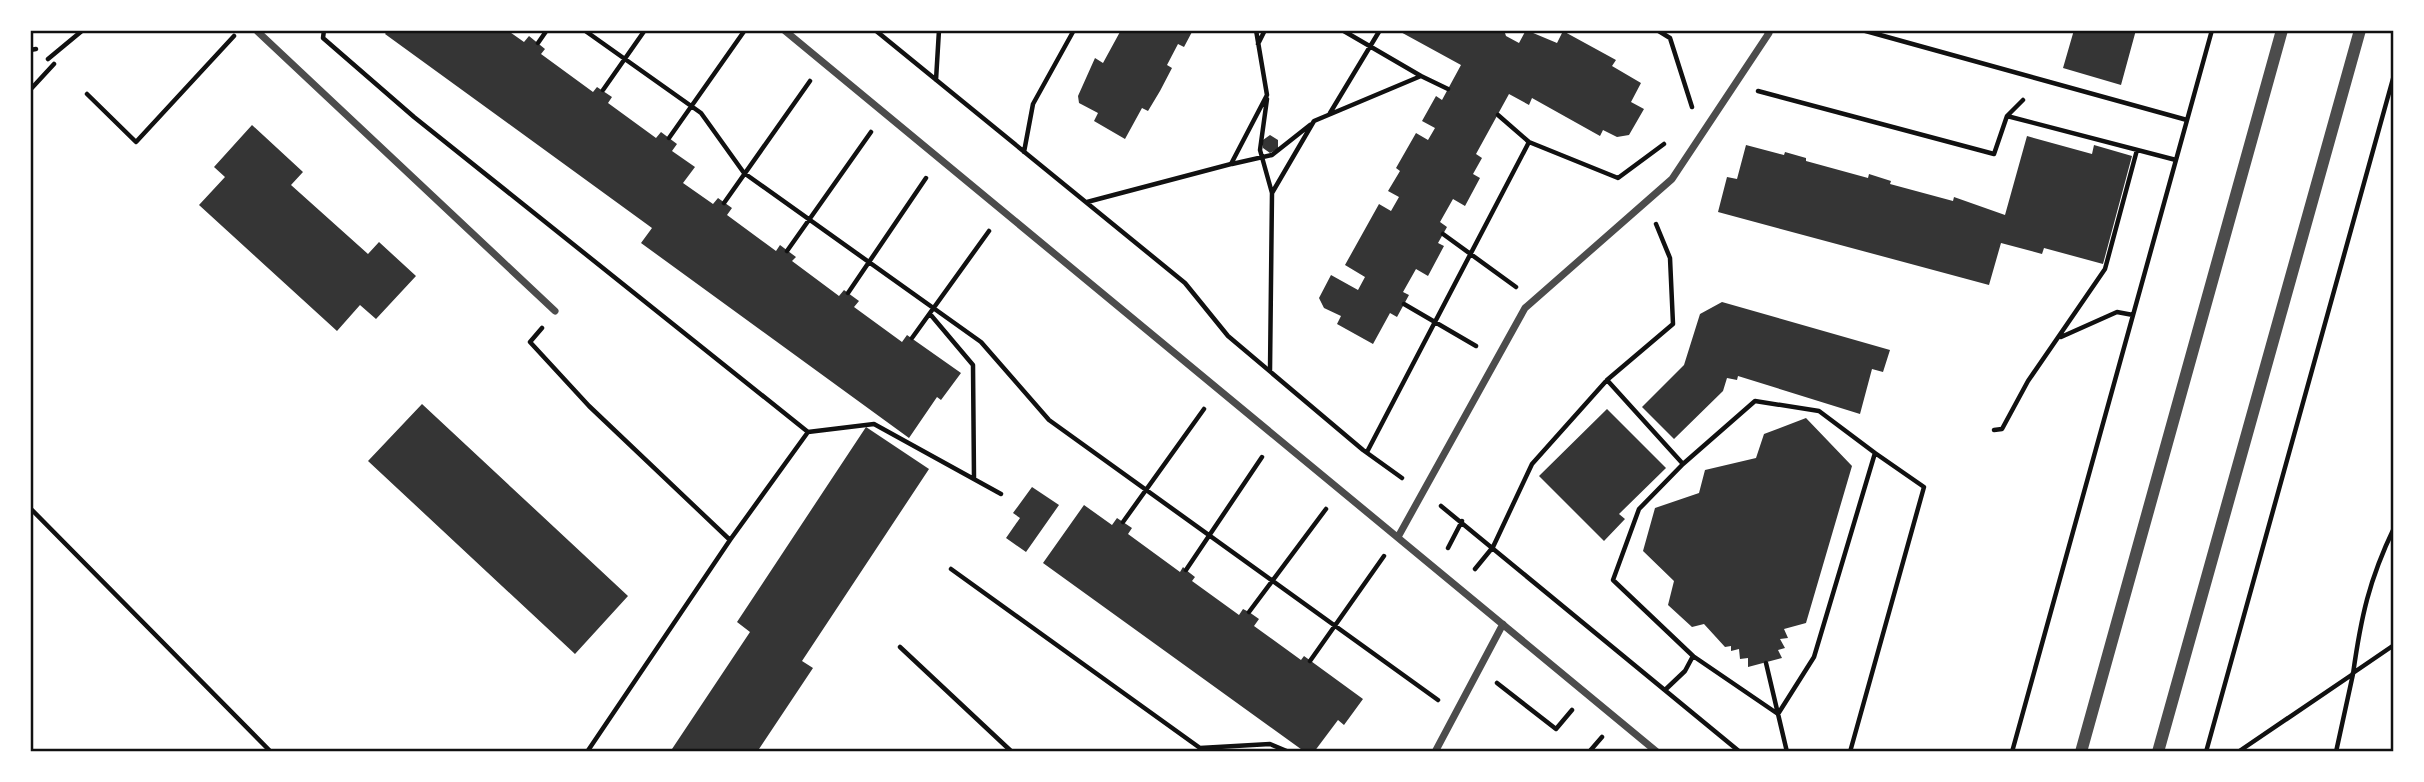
<svg xmlns="http://www.w3.org/2000/svg" width="2424" height="782" font-family="Karla,sans-serif">
<style>
.building{fill:#353535}
.lines{fill:none;stroke-linecap:round;stroke-linejoin:round}
.path{stroke:#111;stroke-width:4.5}
.minor{stroke:#4c4c4c;stroke-width:7}
.tertiary{stroke:#4c4c4c;stroke-width:12}
.neatline{fill:none;stroke:#111;stroke-width:2.5}
</style>
<rect width="100%" height="100%" fill="#fff"/>
<path class="building" d="M388 30H507L524 42 529 36 545 49 541 54 593 92 597 87 612 97 608 103 656 138 661 132 677 144 672 151 695 167 683 183 713 204 718 198 732 208 727 215 776 251 780 245 796 257 792 261 839 296 844 290 848 293 859 301 854 307 902 342 907 335 961 373 941 400 937 397 909 438 641 243 652 228 385 34Z
M1121 30H1193L1184 47 1178 44 1167 65 1172 68 1160 91 1148 111 1142 108 1125 139 1094 121 1098 113 1079 103 1078 96 1095 58 1103 63Z
M1397 30H1504L1506 36 1519 43 1526 30 1557 43 1563 31 1616 60 1612 66 1641 83 1631 102 1644 109 1629 135 1617 137 1603 130 1600 136 1532 98 1529 105 1509 94 1476 154 1482 158 1473 174 1480 178 1465 206 1453 199 1440 222 1447 227 1438 243 1444 246 1428 276 1416 269 1403 292 1409 295 1397 317 1390 313 1373 344 1337 324 1341 316 1324 308 1319 298 1331 275 1358 290 1365 277 1345 265 1379 204 1391 211 1399 197 1388 191 1400 171 1396 168 1416 133 1428 140 1435 128 1422 121 1436 96 1442 100 1461 65Z
M2074 30H2136L2121 85 2063 68Z
M252 125 303 172 291 185 368 254 379 242 416 276 376 319 360 305 337 331 199 205 225 177 214 167Z
M1270 135 1278 140V149L1270 153 1263 148V140Z
M2027 136 2092 154 2094 145 2132 156 2103 264 2044 248 2042 254 2001 243 1989 285 1718 212 1727 177 1737 179 1746 145 1784 155 1785 152 1806 158V161L1868 178 1869 174 1891 181 1890 184 1953 201 1954 197 2005 215Z
M1722 302 1890 350 1883 372 1872 369 1860 414 1738 376 1737 380 1727 378 1723 391 1674 439 1642 407 1684 365 1700 314Z
M422 404 628 596 575 654 368 461Z
M1607 409 1666 468 1619 514 1625 519 1604 541 1539 476Z
M1806 418 1852 466 1806 623 1784 629 1788 638 1780 639 1785 648 1778 650 1782 658 1748 667V658L1740 659 1739 649 1731 651V646L1725 647 1704 624 1692 627 1668 605 1674 581 1643 551 1655 508 1699 493 1705 470 1756 458 1764 434Z
M866 427 929 469 802 661 813 668 757 752H670L750 632 737 622Z
M1032 487 1059 505 1026 552 1006 538 1020 518 1013 513Z
M1084 505 1112 525 1117 518 1132 528 1128 534 1180 572 1183 567 1186 570 1195 577 1192 581 1239 615 1243 609 1249 612 1259 619 1254 626 1301 660 1304 656 1363 699 1344 725 1338 720 1314 752H1305L1043 563Z"/>
<g class="lines">
<path class="path" d="M324 30 323 38 414 117 808 432
M584 30 701 113 744 173 981 342 1049 420 1438 700
M875 30 1185 283 1228 336 1363 450 1402 478
M1657 30 1670 38 1692 107
M1862 30 2187 120
M538 43 547 30
M1258 44 1265 30
M30 50 36 49
M48 59 83 30
M1421 76 1448 89
M936 80 939 30
M30 90 54 64
M603 90 645 30
M1758 91 1994 154 2007 116 2023 100
M87 94 136 142 234 36
M1267 99 1260 150 1272 193
M1330 113 1380 30
M1498 115 1529 142
M2007 116 2176 160
M669 138 745 30
M1024 152 1033 104 1074 30
M1232 164 1272 155 1310 125
M1087 202 1231 164 1267 95 1256 30
M724 203 810 81
M1443 234 1516 287
M787 251 871 132
M848 293 926 178
M1404 304 1476 346
M930 314 973 365 974 478
M542 328 530 342 589 406 730 540 587 752
M2061 337 2117 312 2133 315
M912 338 989 231
M1270 371 1272 193 1314 121 1421 76 1342 30
M1607 380 1683 464
M1994 430 2002 429 2028 381 2105 269 2137 150
M1367 452 1529 142 1618 178 1664 144
M1441 506 1740 752
M30 508 271 752
M1123 522 1204 409
M730 540 808 432 874 424 1001 494
M1448 548 1462 521
M951 569 1200 748 1270 744 1289 752
M1475 569 1493 547 1532 464 1607 380 1673 324 1670 258 1656 224
M1186 570 1262 457
M1249 612 1326 509
M900 647 1012 752
M1310 661 1384 556
M1766 663 1787 752
M2353 673 2394 645
M2353 674C2361 617 2369 580 2394 528
M1497 683 1556 729 1572 710
M1665 690 1685 671 1693 656 1778 714 1814 657 1875 453 1819 411 1755 401 1683 464 1639 509 1613 580 1693 656
M1589 752 1602 737
M1850 752 1924 487 1875 453
M2012 752 2212 30
M2206 752 2394 75
M2238 752 2353 674 2336 752"/>
<path class="minor" d="M256 30 555 311
M784 30 1657 752
M1398 537 1525 308 1672 179 1769 33 1766 30
M1435 752 1503 624"/>
<path class="tertiary" d="M2081 752 2282 30
M2158 752 2360 30"/>
</g>
<rect width="2424" height="782" fill="none" stroke="#ffffff" stroke-width="63"/>
<rect x="32" y="32" width="2360" height="718" class="neatline"/>
</svg>
